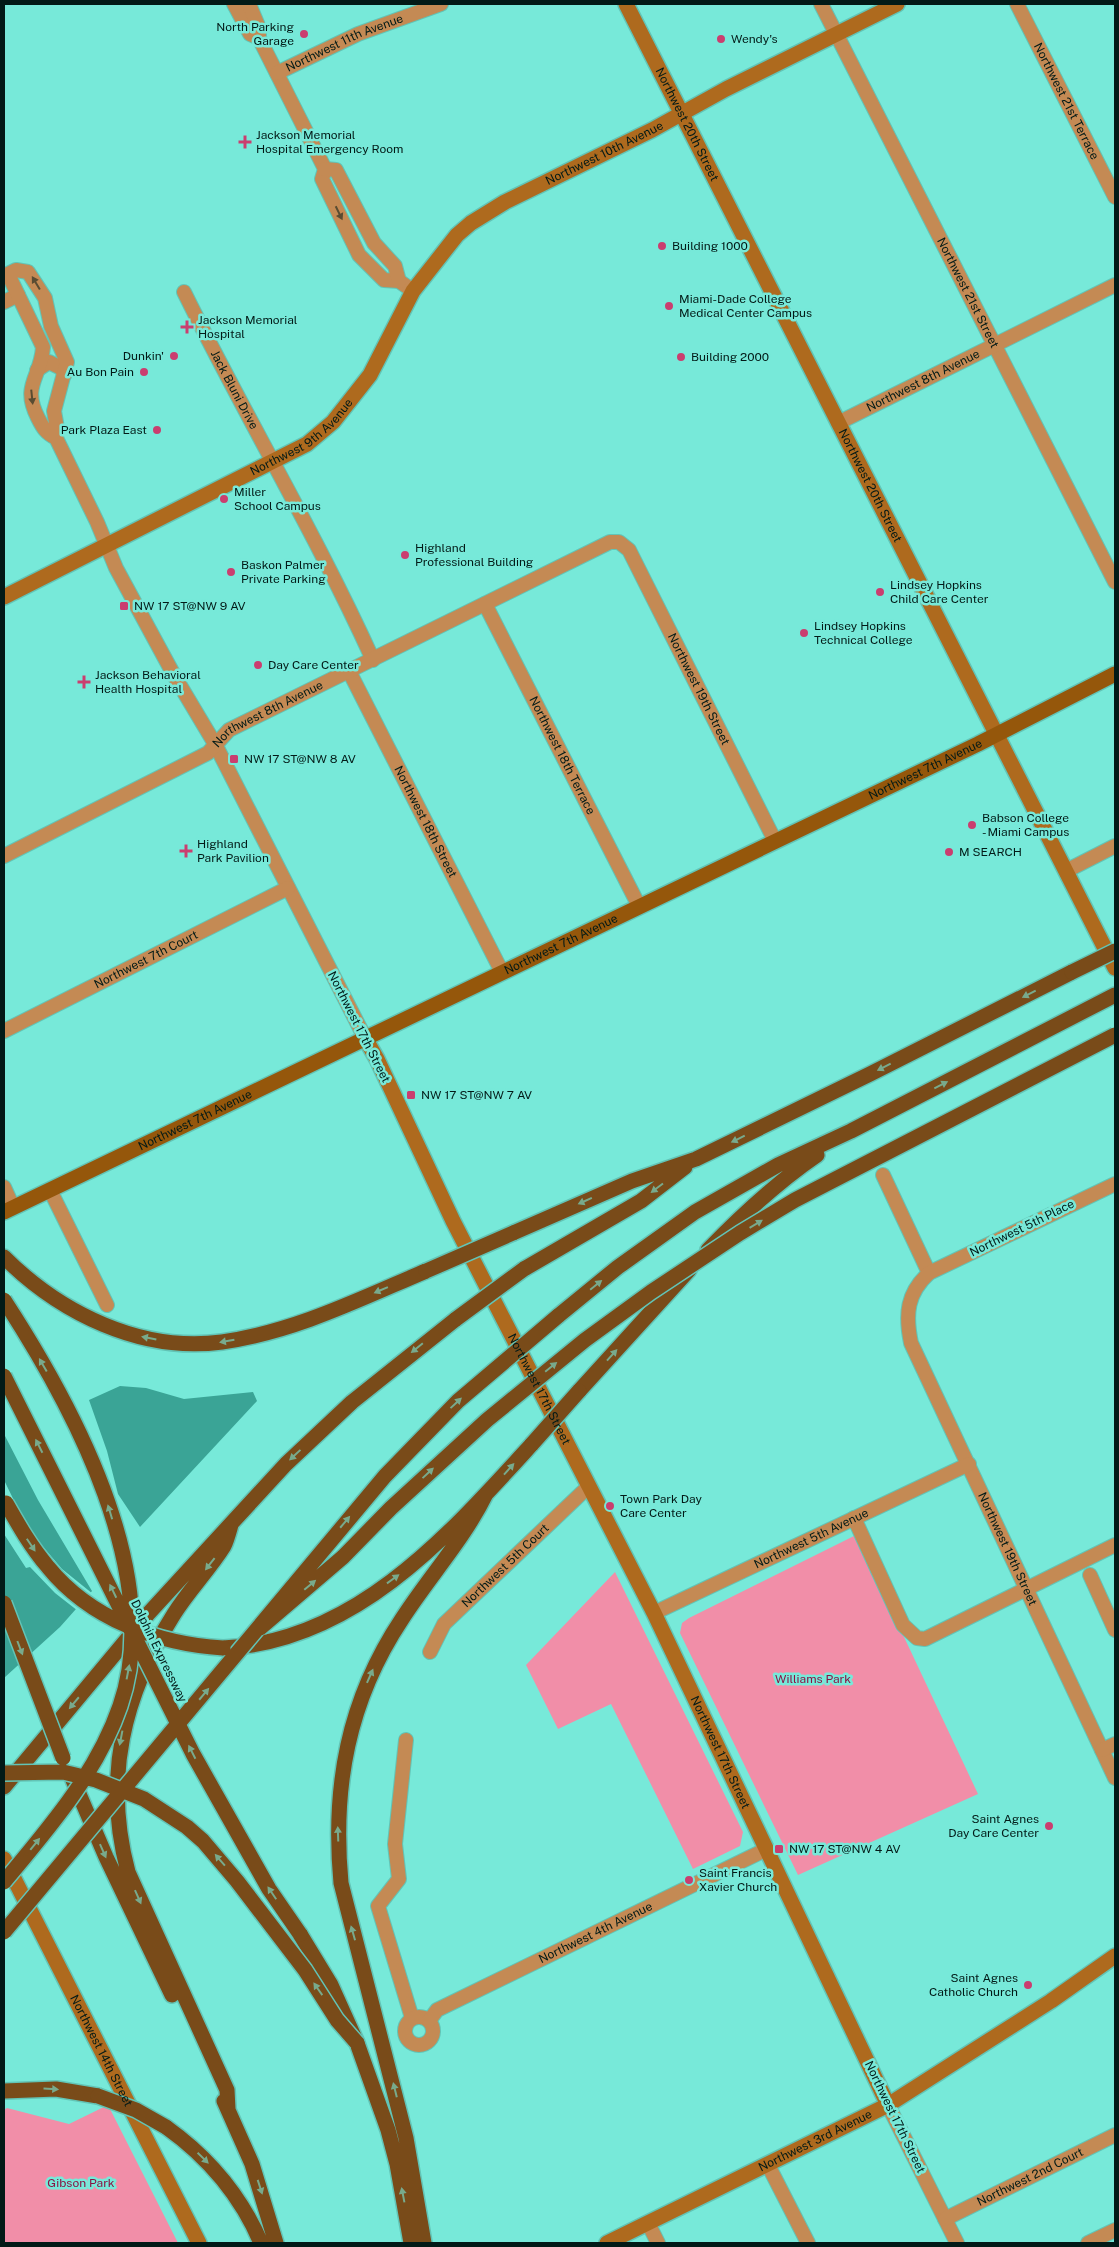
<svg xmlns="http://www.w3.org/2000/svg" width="1119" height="2247" font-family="'Public Sans',sans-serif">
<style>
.green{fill:#f18ea8}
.water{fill:#3aa496}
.pier{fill:#77e9d9}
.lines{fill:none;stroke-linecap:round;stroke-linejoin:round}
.street-casing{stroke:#62c4b6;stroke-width:16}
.secondary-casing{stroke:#62c4b6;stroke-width:18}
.primary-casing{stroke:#62c4b6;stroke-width:18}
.highway-casing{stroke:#62c4b6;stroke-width:18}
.street{stroke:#c48a54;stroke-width:14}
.secondary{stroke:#ae6a1e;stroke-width:15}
.primary{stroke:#95570b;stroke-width:15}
.highway{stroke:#794b19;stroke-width:15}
.highway-bridge-casing{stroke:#62c4b6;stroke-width:18;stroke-linecap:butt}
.highway-bridge{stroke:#794b19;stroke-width:15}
.oneway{fill:#594c32}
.oneway2{fill:#78aa8c}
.poi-dot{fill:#ca3e6f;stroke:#77e9d9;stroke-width:2}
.labels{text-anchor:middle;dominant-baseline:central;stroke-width:5;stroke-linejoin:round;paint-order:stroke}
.poi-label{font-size:12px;fill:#021a17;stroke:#77e9d9;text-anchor:start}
.street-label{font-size:12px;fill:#021a17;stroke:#77e9d9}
.park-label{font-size:12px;fill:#891243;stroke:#77e9d9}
</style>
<rect width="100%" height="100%" fill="#77e9d9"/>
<path class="green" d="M856 1535 978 1794 798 1875 680 1633 682 1623 689 1618Z
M615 1572 743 1832 740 1846 693 1869 611 1704 558 1729 526 1665Z
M108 2105 178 2243H4V2110L7 2108 69 2124Z"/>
<path class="water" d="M120 1386 146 1388 184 1399 253 1392 257 1401 140 1527 118 1494 107 1451 89 1400Z
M4 1434 38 1500 92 1591 60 1627 4 1678Z"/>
<path class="pier" d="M4 1480 21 1515 39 1542 62 1569 93 1594 78 1611 55 1593 30 1567 26 1568 4 1534Z"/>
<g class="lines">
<g class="street-casing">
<g id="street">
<path d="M234 4 250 34 259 38"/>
<path d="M249 4 259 28V38L325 169 322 179 359 255 384 280 399 281 413 291"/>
<path id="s1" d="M821 4 1115 582"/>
<path id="s2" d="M1017 4 1115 197"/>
<path id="s3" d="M277 73 358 34 441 4"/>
<path d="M325 169 336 170 374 243 395 266 399 281"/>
<path id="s4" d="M184 292C245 416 316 534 373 660"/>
<path d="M4 302 18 295"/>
<path d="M37 370 49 362 61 368 65 374"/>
<path id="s5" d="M838 423 1115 285"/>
<path d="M56 438 57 428 54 411 67 362 51 326 45 298 28 272 16 270 8 274 43 347C41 378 21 385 38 418 43 428 46 433 56 438L97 522 116 568 175 677 215 744 365 1038"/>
<path id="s6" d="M485 604 639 906"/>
<path id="s7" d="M349 671 502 972"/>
<path id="s8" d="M4 856 208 753 229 730 610 542H619L629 550 775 841"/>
<path d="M1066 871 1115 846"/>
<path id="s9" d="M4 1031 288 888"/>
<path d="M883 1175 929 1273"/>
<path id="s10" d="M1115 1184 929 1273C907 1293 905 1314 911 1343L1115 1778"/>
<path d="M4 1187 13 1207"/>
<path d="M50 1190 107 1305"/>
<path d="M854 1518 903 1625 917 1638 925 1639 1115 1545"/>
<path d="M1090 1575 1115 1630"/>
<path id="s11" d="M654 1613 969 1464"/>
<path id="s12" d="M430 1652 444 1624 589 1486"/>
<path d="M406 1740 395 1844 399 1879 378 1906 412 2018"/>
<path d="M1102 1750 1115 1744"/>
<circle cx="419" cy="2031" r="14"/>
<path id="s13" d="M429 2021 437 2010 767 1849"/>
<path d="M888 2105 957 2243"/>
<path d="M768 2165 808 2243"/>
<path id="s14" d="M945 2219 1115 2135"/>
<path d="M648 2223 658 2243"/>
<path d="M1088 2243 1115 2230"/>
</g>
</g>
<g class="secondary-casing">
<g id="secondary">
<path id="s15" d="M626 4 1115 968"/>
<path id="s16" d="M4 597 307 444 333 422 370 375 413 291 457 235 471 223 505 202 652 130 726 89 897 4"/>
<path id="s17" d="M365 1038 377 1059 453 1221 654 1613 888 2105"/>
<path id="s18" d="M4 1859 199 2243"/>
<path id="s19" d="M607 2243 888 2105 1051 2001 1115 1956"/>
</g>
</g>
<g class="primary-casing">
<g id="primary">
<path id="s20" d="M4 1212 978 744 1115 674"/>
</g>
</g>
<g class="highway-casing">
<path id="highway" d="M513 1233 632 1181 696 1159 870 1074 1072 972
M708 1250C742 1215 776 1183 817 1155
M4 1257C60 1313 141 1353 222 1342 294 1332 360 1299 426 1271
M524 1269 641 1201 685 1167
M558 1316 618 1267 695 1212 778 1165 851 1131 1115 995
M579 1391 689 1270
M223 1648C355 1642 449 1535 532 1444
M73 1780 106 1857 172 1995
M4 1787 148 1614 286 1464 352 1402 456 1319
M300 1934 331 1985 357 2043 388 2130 397 2164 411 2243
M4 2091 56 2089 98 2096
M224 2101 252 2164 276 2243
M228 2109 227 2090 128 1872C103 1778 123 1695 174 1614 189 1590 209 1570 224 1546 227 1540 229 1532 231 1525
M166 2127C208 2157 241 2196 261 2243
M424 2243 406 2138 341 1883C332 1787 348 1700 402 1619 429 1577 464 1539 486 1494"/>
</g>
<use href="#street" class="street"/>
<use href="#secondary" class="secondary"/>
<use href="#primary" class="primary"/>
<use href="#highway" class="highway"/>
<g class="highway-bridge-casing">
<path id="highway-bridge" d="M1072 972 1115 951
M426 1271 513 1233
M4 1300C73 1406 165 1576 120 1706 97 1773 49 1828 4 1882
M456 1319 524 1269
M4 1376 193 1754 269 1889 300 1934
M532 1444 579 1391
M6 1503C19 1526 31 1547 48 1567 90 1619 158 1644 223 1648
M4 1603 63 1758
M260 1628 343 1557 391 1508 487 1420 585 1340 651 1292 740 1233 795 1200 1115 1035
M4 1773 63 1772 96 1780 144 1799 187 1827 203 1841 237 1881 305 1970 337 2020 357 2043
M4 1932 385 1476 458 1401 558 1316
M98 2096 136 2110 166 2127"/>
</g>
<use href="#highway-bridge" class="highway-bridge"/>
</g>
<defs><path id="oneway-solid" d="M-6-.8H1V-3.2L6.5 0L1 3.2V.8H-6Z" transform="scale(1.25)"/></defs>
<g class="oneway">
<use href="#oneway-solid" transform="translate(339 213) rotate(64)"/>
<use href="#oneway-solid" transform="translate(36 283) rotate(-121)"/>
<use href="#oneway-solid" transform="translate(32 397) rotate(84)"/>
</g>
<g class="oneway2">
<use href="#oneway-solid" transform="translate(1029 994) rotate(153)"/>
<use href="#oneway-solid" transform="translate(884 1067) rotate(153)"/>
<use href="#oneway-solid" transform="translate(941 1085) rotate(-27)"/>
<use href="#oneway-solid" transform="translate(738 1139) rotate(154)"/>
<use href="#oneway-solid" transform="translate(657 1188) rotate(143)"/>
<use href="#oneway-solid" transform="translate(585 1201) rotate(156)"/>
<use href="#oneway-solid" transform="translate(756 1224) rotate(-31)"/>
<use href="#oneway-solid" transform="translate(596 1285) rotate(-39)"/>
<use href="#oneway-solid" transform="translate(381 1290) rotate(157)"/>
<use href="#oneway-solid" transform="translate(149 1338) rotate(-169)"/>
<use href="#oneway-solid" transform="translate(227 1341) rotate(170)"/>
<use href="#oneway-solid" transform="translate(417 1348) rotate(141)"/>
<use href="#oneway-solid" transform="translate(612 1355) rotate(-48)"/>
<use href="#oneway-solid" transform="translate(43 1365) rotate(-120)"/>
<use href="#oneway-solid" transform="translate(551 1367) rotate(-39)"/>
<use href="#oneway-solid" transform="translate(456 1403) rotate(-43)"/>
<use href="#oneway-solid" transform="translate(39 1446) rotate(-117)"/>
<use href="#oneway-solid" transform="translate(295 1455) rotate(137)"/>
<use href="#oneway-solid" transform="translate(509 1469) rotate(-48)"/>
<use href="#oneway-solid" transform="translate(428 1473) rotate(-43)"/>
<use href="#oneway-solid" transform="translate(110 1512) rotate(-107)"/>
<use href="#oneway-solid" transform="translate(345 1522) rotate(-50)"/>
<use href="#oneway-solid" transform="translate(31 1545) rotate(56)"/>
<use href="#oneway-solid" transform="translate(210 1564) rotate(128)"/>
<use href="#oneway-solid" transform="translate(393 1579) rotate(-36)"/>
<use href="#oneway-solid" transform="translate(310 1585) rotate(-40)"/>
<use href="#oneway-solid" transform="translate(113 1591) rotate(-116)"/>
<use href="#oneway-solid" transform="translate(20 1648) rotate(69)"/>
<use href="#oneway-solid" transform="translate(128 1672) rotate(-79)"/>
<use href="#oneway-solid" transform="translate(370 1676) rotate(-66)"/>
<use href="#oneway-solid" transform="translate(204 1694) rotate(-50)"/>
<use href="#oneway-solid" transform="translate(74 1703) rotate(130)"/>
<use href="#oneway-solid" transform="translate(121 1738) rotate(101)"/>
<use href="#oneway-solid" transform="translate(192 1752) rotate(-117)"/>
<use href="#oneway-solid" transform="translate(338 1834) rotate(-92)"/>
<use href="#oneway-solid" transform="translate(35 1844) rotate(-51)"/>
<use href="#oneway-solid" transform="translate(103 1851) rotate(66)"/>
<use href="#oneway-solid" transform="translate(220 1860) rotate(-131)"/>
<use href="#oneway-solid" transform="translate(272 1893) rotate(-124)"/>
<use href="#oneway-solid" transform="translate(138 1897) rotate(66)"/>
<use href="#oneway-solid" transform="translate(353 1933) rotate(-106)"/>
<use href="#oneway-solid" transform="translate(318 1989) rotate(-125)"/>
<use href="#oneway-solid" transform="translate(51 2089) rotate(3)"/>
<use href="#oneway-solid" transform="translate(395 2090) rotate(-104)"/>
<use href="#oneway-solid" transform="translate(203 2158) rotate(44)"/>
<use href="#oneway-solid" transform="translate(260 2187) rotate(72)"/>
<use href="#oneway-solid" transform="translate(403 2195) rotate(-101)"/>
</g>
<g class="poi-dot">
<circle cx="304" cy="34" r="5"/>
<circle cx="721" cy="39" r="5"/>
<path d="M242.5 134.5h5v5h5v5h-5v5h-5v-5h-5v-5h5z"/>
<circle cx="662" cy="246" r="5"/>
<circle cx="669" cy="306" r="5"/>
<path d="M184.5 319.5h5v5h5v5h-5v5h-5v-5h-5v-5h5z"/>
<circle cx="174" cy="356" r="5"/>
<circle cx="681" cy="357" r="5"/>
<circle cx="144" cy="372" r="5"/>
<circle cx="157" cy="430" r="5"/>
<circle cx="224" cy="499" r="5"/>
<circle cx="405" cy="555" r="5"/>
<circle cx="231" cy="572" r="5"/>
<circle cx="880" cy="592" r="5"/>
<rect x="119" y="601" width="10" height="10" rx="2.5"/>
<circle cx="804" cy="633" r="5"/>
<circle cx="258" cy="665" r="5"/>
<path d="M81.5 674.5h5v5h5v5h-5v5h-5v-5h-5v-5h5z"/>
<rect x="229" y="754" width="10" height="10" rx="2.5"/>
<circle cx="972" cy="825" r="5"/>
<path d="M183.5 843.5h5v5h5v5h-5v5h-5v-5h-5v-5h5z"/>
<circle cx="949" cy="852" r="5"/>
<rect x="406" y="1090" width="10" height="10" rx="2.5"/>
<circle cx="610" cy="1506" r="5"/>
<circle cx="1049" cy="1826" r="5"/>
<rect x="774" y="1844" width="10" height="10" rx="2.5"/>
<circle cx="689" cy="1880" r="5"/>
<circle cx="1028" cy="1985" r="5"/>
</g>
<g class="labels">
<g class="poi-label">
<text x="294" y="27" text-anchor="end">North Parking<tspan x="294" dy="14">Garage</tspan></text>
<text x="731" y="39">Wendy's</text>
<text x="256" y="135">Jackson Memorial<tspan x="256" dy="14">Hospital Emergency Room</tspan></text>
<text x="672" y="246">Building 1000</text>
<text x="679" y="299">Miami-Dade College<tspan x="679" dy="14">Medical Center Campus</tspan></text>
<text x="198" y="320">Jackson Memorial<tspan x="198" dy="14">Hospital</tspan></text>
<text x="164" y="356" text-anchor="end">Dunkin'</text>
<text x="691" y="357">Building 2000</text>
<text x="134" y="372" text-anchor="end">Au Bon Pain</text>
<text x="147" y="430" text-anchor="end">Park Plaza East</text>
<text x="234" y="492">Miller<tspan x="234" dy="14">School Campus</tspan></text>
<text x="415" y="548">Highland<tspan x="415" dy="14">Professional Building</tspan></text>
<text x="241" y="565">Baskon Palmer<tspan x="241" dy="14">Private Parking</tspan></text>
<text x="890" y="585">Lindsey Hopkins<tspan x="890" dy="14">Child Care Center</tspan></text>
<text x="134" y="606">NW 17 ST@NW 9 AV</text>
<text x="814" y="626">Lindsey Hopkins<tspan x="814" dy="14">Technical College</tspan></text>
<text x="268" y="665">Day Care Center</text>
<text x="95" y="675">Jackson Behavioral<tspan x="95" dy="14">Health Hospital</tspan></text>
<text x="244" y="759">NW 17 ST@NW 8 AV</text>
<text x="982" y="818">Babson College<tspan x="982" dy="14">- Miami Campus</tspan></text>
<text x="197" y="844">Highland<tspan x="197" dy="14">Park Pavilion</tspan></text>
<text x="959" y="852">M SEARCH</text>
<text x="421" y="1095">NW 17 ST@NW 7 AV</text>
<text x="620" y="1499">Town Park Day<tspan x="620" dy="14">Care Center</tspan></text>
<text x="1039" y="1819" text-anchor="end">Saint Agnes<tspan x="1039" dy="14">Day Care Center</tspan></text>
<text x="789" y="1849">NW 17 ST@NW 4 AV</text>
<text x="699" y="1873">Saint Francis<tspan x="699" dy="14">Xavier Church</tspan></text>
<text x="1018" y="1978" text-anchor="end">Saint Agnes<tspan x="1018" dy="14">Catholic Church</tspan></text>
</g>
<g class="street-label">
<text stroke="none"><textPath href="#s3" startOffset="74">Northwest 11th Avenue</textPath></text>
<text stroke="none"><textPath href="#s2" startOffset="109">Northwest 21st Terrace</textPath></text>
<text stroke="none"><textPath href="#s15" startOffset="135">Northwest 20th Street</textPath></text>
<text stroke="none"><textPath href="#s16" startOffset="768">Northwest 10th Avenue</textPath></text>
<text stroke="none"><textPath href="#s1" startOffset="324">Northwest 21st Street</textPath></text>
<text stroke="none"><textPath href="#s5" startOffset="95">Northwest 8th Avenue</textPath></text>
<text stroke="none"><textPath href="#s4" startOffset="110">Jack Bluni Drive</textPath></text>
<text stroke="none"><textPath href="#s16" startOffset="339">Northwest 9th Avenue</textPath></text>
<text stroke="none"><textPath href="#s15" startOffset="540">Northwest 20th Street</textPath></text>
<text stroke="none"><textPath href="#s8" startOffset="862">Northwest 19th Street</textPath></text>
<text stroke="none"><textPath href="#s8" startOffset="301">Northwest 8th Avenue</textPath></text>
<text stroke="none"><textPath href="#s6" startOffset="170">Northwest 18th Terrace</textPath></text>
<text stroke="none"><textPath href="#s20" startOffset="1022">Northwest 7th Avenue</textPath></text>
<text stroke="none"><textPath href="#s7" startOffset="169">Northwest 18th Street</textPath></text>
<text stroke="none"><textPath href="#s20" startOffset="618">Northwest 7th Avenue</textPath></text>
<text stroke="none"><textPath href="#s9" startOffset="159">Northwest 7th Court</textPath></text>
<text transform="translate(359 1027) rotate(63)">Northwest 17th Street</text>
<text stroke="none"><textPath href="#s20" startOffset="212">Northwest 7th Avenue</textPath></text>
<text transform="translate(1022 1228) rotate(-26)">Northwest 5th Place</text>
<text stroke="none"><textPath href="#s17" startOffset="392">Northwest 17th Street</textPath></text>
<text stroke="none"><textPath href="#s11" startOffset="174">Northwest 5th Avenue</textPath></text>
<text stroke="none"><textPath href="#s10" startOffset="510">Northwest 19th Street</textPath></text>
<text stroke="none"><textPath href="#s12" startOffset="116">Northwest 5th Court</textPath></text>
<text transform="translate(159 1651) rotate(64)">Dolphin Expressway</text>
<text stroke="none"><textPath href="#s17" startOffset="798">Northwest 17th Street</textPath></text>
<text stroke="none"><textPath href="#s13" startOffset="190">Northwest 4th Avenue</textPath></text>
<text stroke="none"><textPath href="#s18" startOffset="215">Northwest 14th Street</textPath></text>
<text transform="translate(895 2117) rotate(64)">Northwest 17th Street</text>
<text stroke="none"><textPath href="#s19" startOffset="232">Northwest 3rd Avenue</textPath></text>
<text stroke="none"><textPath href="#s14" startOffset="95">Northwest 2nd Court</textPath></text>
</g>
<g class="park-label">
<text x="813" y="1679">Williams Park</text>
<text x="81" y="2183">Gibson Park</text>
</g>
</g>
<rect width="1119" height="2247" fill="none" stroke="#021a17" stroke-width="10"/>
</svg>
